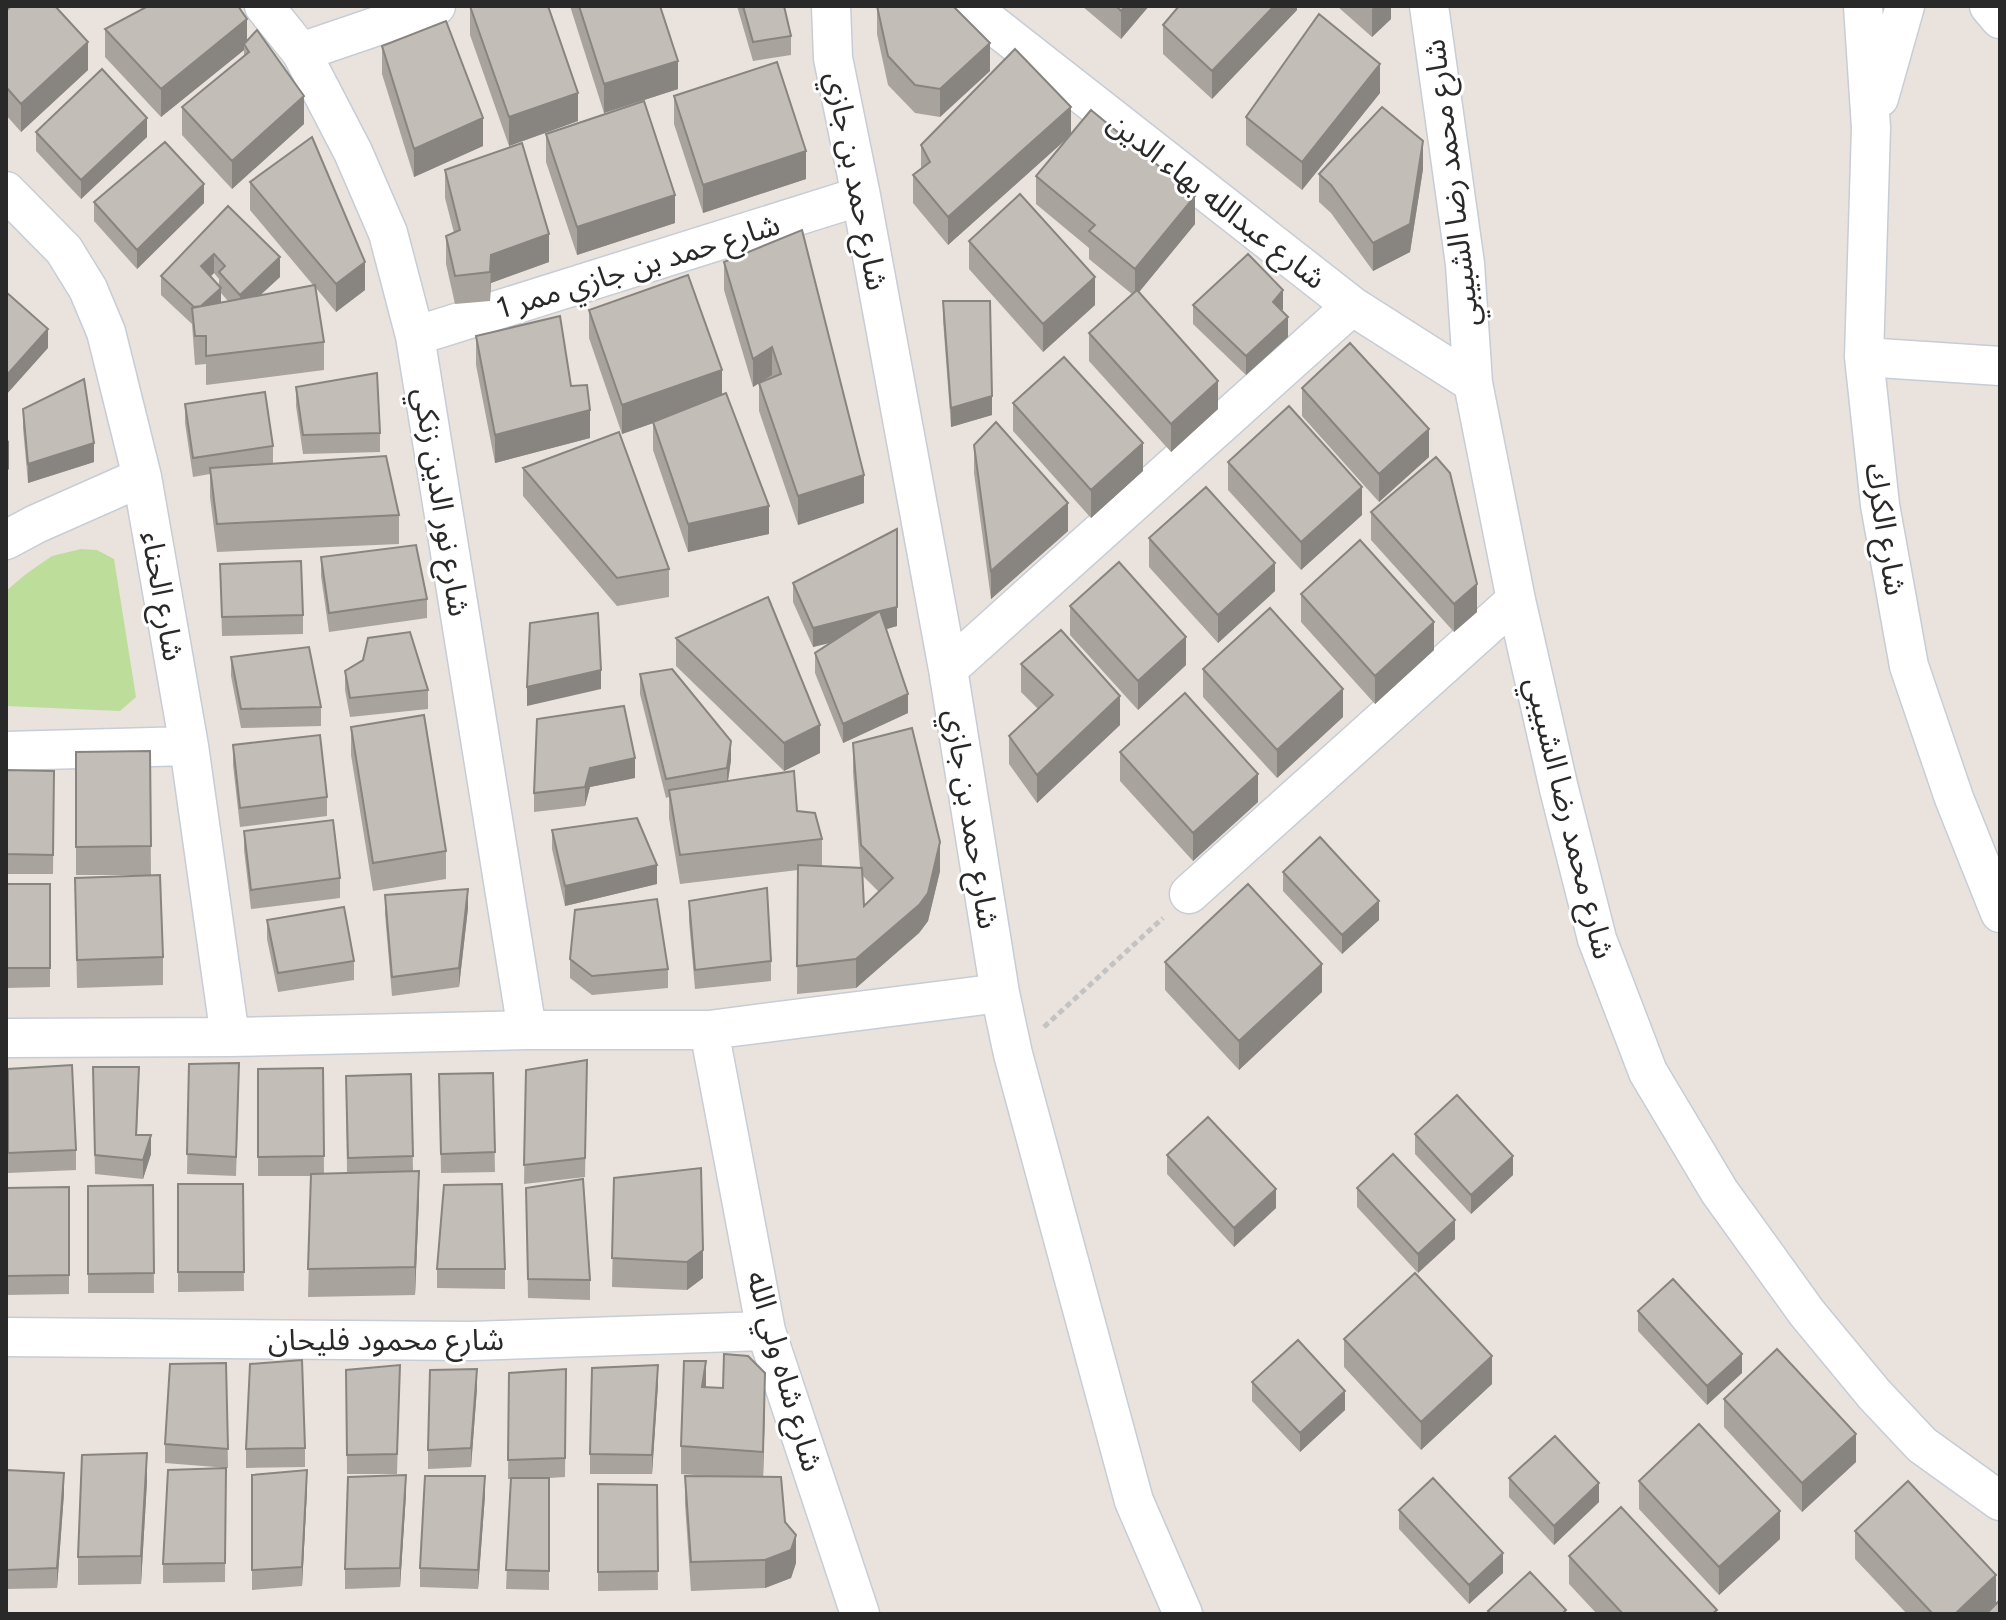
<svg xmlns="http://www.w3.org/2000/svg" width="2006" height="1620" font-family="Figtree,'Noto Sans Arabic',sans-serif">
<style>
.green{fill:#bdde9b}
.lines{fill:none;stroke-linecap:round;stroke-linejoin:round}
.minor-casing{stroke:#c7cdd6;stroke-width:41}
.path{stroke:#c3c3c3;stroke-width:5;stroke-dasharray:6 4;stroke-linecap:butt}
.minor{stroke:#fff;stroke-width:38}
.wall{fill:#a8a39d;fill-rule:evenodd}
.shaded-wall{fill:#888480}
.building{fill:#c3bdb7;stroke:#888480;stroke-width:2}
.labels{text-anchor:middle;dominant-baseline:central;stroke-width:6;stroke-linejoin:round;paint-order:stroke}
.street-label{font-size:30px;fill:#292929;stroke:#fff}
</style>
<rect width="100%" height="100%" fill="#eae2dc"/>
<path class="green" d="M81 549 97 550 114 559 136 697 120 711 6 706V591L26 574 52 556Z"/>
<g class="lines">
<g class="minor-casing">
<path id="minor" d="M264 6 301 52 353 152 388 233 415 336 527 1030
M831 6 833 58 861 196 948 669 1000 993 1013 1054 1134 1501 1183 1614
M969 6 1352 306 1473 383
M1429 6 1465 264 1473 383 1516 600 1559 789 1597 939 1648 1072 1719 1191 1807 1313 1874 1394 1922 1445 2000 1501
M1863 6 1871 128 1864 357 1880 505 1909 666 1954 798 2000 913
M1989 6 2000 19
M301 52 436 6
M1879 98 1905 6
M6 191 64 250 88 289 106 332 142 477 189 746 230 1037
M415 336 861 196
M1864 357 2000 366
M6 540 36 524 142 477
M948 669 1352 306
M6 751 189 746
M1189 894 1516 600
M709 1030 766 1331 860 1614
M6 1038 230 1037 527 1030H709L1000 993
M6 1337 470 1341 766 1331"/>
</g>
<path class="path" d="M1044 1027 1163 918"/>
<use href="#minor" class="minor"/>
</g>
<path class="wall" d="M470 6 578 121 509 146 470 35Z
M570 6H660L678 89 604 113Z
M737 6H784L791 36V55L753 61Z
M877 6 990 71 940 117 915 113 888 85 877 34Z
M1082 6H1149L1121 39Z
M1297 6V10L1212 99 1163 54V25Z
M1337 6H1391V19L1372 37Z
M6 11 88 70 21 132 6 115Z
M105 29 247 40 304 124 232 189 182 135V107L244 56V50L161 117 105 57Z
M382 46 483 146 414 177 382 74Z
M1380 93 1302 190 1246 145V117Z
M674 96 806 179 703 213 674 124Z
M36 132 147 137 81 199 36 151Z
M546 134 675 223 577 255 546 162Z
M1071 134 1195 224 1139 292 1218 409 1171 452 1089 361V333L1132 294 1089 259V248L1036 204V176L1067 138 948 245 913 203V175L921 169V145Z
M1423 169 1410 252 1373 271 1331 213 1319 202V174Z
M445 170 549 262 491 283 490 301 455 304 446 264V236L454 233 445 198Z
M250 182 365 290 336 312 316 288 324 342V370L206 385V364L195 365 192 324 161 295V276L228 206 280 277 260 295 313 285 250 210ZM214 273 219 279V286L211 276ZM221 293 228 301 221 302Z
M94 202 204 203 137 269 94 221Z
M969 241 1095 305 1043 352 969 269Z
M724 262 864 503 798 525 759 411V383L753 387 724 290Z
M943 301 992 415 951 427 943 320Z
M1193 305 1283 309 1282 311 1288 337 1246 375 1193 324Z
M589 310 722 395 769 534 688 552 653 450V423L622 434 589 338Z
M476 336 571 386 590 438 495 463 476 365Z
M296 387 380 433V452L303 454 296 406Z
M1302 388 1429 457 1379 502 1302 416Z
M1013 403 1143 471 1091 518 1013 431Z
M185 404 273 446V464L399 515V544L217 552 210 497V474L193 477 185 423Z
M23 409 94 462 28 483 23 428Z
M974 445 1068 531 991 599 974 473Z
M1228 462 1362 515 1301 570 1228 490Z
M523 468 669 569V597L617 606 523 496Z
M1371 512 1477 612 1454 632 1371 540Z
M1149 538 1275 591 1218 643 1149 567Z
M321 557 427 599V618L329 632 321 576Z
M220 564 303 615V634L222 636Z
M793 583 897 626 886 629 908 713 843 743 815 673V653L832 642 813 647 793 602Z
M1301 594 1434 650 1375 704 1301 622Z
M1070 606 1186 665 1138 710 1070 635Z
M676 638 820 753 784 771 676 666Z
M231 657 321 707V726L241 728 231 676Z
M1021 664 1120 725 1037 803 1009 764V736L1038 709 1021 692Z
M1203 669 1343 717 1277 778 1203 697Z
M345 671 428 690V709L350 717 345 690Z
M640 674 731 760 728 781 797 811 822 839V866L860 867 853 772V743L940 871 928 921 919 933 856 988 797 994 798 870 680 884 669 818V797L666 798 640 694ZM862 875 879 892 864 906Z
M351 727 446 851V879L373 891 351 755Z
M233 745 327 797V816L240 827 233 765Z
M150 751 151 875H76V752Z
M1120 752 1258 802 1193 861 1120 781Z
M6 770 54 771 53 874H6Z
M635 778 590 787 585 806 534 812V793Z
M552 830 657 884 565 906 552 849Z
M244 831 340 878V898L251 909 244 850Z
M1283 872 1379 920 1342 954 1283 891Z
M75 878 163 957V985L77 988Z
M6 884H50V987L6 988Z
M385 895 468 908 459 987 392 996 385 914Z
M689 901 771 961V981L695 989 689 921Z
M267 920 354 961V980L278 992 267 939Z
M570 959 668 969V988L592 995 570 978Z
M1165 962 1322 992 1239 1070 1165 990Z
M587 1060 585 1177 524 1184 526 1070Z
M189 1064 239 1082 236 1176 187 1174Z
M323 1068 324 1174 347 1173 346 1076 411 1074 413 1171 419 1199 415 1295 308 1297 311 1176H258V1069Z
M8 1069 76 1150V1170L8 1173Z
M493 1073 495 1172 441 1173 439 1074Z
M93 1086H139L137 1135 151 1154 143 1179 95 1174Z
M1415 1134 1513 1175 1471 1214 1415 1154Z
M1167 1155 1276 1208 1234 1247 1167 1174Z
M614 1178 703 1278 687 1290 612 1287Z
M178 1184H243L244 1291 178 1292Z
M153 1185 154 1293H88V1186Z
M69 1187V1294L6 1295V1188Z
M526 1188 590 1280V1300L528 1298Z
M1357 1188 1455 1239 1418 1273 1357 1207Z
M437 1269H505V1289L437 1288Z
M1638 1311 1742 1373 1707 1405 1638 1331Z
M1344 1339 1492 1384 1421 1450 1344 1367Z
M226 1363 228 1468 165 1463V1444Z
M400 1365 397 1474H347L346 1370Z
M566 1369 565 1477 549 1478V1590L506 1589 511 1479H508L509 1373Z
M1252 1382 1345 1410 1300 1452 1252 1401Z
M658 1384 652 1474H590V1454Z
M477 1388 471 1467 428 1469V1450Z
M1724 1399 1856 1462 1802 1512 1724 1427Z
M765 1401 763 1477 785 1522 796 1563 791 1578 765 1588 691 1591 685 1504V1476H708L681 1474V1446Z
M305 1448V1467L246 1468V1449Z
M226 1468 225 1582 163 1583V1564Z
M6 1470 64 1493 57 1588 6 1589Z
M252 1475 307 1490 302 1586 252 1590Z
M1509 1478 1599 1502 1554 1545 1509 1497Z
M147 1481 141 1584 78 1585V1557Z
M1639 1481 1780 1539 1719 1595 1639 1509Z
M598 1484 657 1485 658 1590 598 1591Z
M406 1494 400 1587 345 1589V1569Z
M485 1495 478 1589 420 1587V1568Z
M1399 1510 1503 1573 1469 1604 1399 1529Z
M1855 1531 1985 1614H1907L1855 1559Z
M1569 1556 1717 1614H1597L1569 1584Z"/>
<path class="shaded-wall" d="M1125 6H1149L1121 39V11Z
M1274 6H1297V10L1212 99V71Z
M1375 6H1391V19L1372 37V9Z
M247 19V47L244 44V50L161 117V89Z
M88 42V70L21 132V104Z
M990 43V71L940 117V89Z
M678 61V89L604 113V84Z
M1380 64V93L1302 190V162Z
M578 93V121L509 146V117Z
M304 96V124L232 189V161Z
M1071 107V135L948 245V217Z
M147 118V137L81 199V180Z
M483 118V146L414 177V149Z
M1423 141V169L1410 252 1373 271V243Z
M806 151V179L703 213V185Z
M204 184V203L137 269V250Z
M675 195V223L577 255V227Z
M1195 196V224L1135 297V269Z
M549 234V262L491 283 490 301 491 255Z
M214 254V273L201 285V266Z
M280 257V277L240 314V295Z
M365 262V290L336 312V284Z
M1095 277V305L1043 352V324Z
M221 288V307L197 310Z
M1283 290V309L1273 321V302Z
M1288 317V337L1246 375V356Z
M48 329V348L6 395V376Z
M772 347V375L753 387V359Z
M722 370V399L622 434V405Z
M1218 381V409L1171 452V424Z
M992 396V415L951 427V408Z
M590 410V438L495 463V435Z
M1429 429V457L1379 502V474Z
M9 440V469L6 472V444Z
M94 443V462L28 483V464Z
M1143 443V471L1091 518V490Z
M864 475V503L798 525V496Z
M1362 487V515L1301 570V542Z
M1068 503V531L991 599V571Z
M769 506V534L688 552V524Z
M897 548V626L880 631V611Z
M1275 563V591L1218 643V615Z
M1477 584V612L1454 632V604Z
M880 611V631L813 647V628Z
M1434 622V650L1375 704V676Z
M1186 637V665L1138 710V681Z
M601 670V689L527 706V687Z
M1343 689V717L1277 778V750Z
M908 694V713L843 743V724Z
M1120 696V725L1037 803V775Z
M820 725V753L784 771V743Z
M731 741V760L727 787V768Z
M635 758V778L590 787 585 806V787L590 768Z
M1258 774V802L1193 861V833Z
M940 842V871L928 921 919 933 856 988V959Z
M657 865V884L565 906V886Z
M468 889V908L459 987V968Z
M1379 901V920L1342 954V935Z
M1322 964V992L1239 1070V1041Z
M151 1135V1154L143 1179V1160Z
M1513 1156V1175L1471 1214V1195Z
M419 1171V1199L415 1295V1267Z
M1276 1189V1208L1234 1247V1228Z
M1455 1220V1239L1418 1273V1254Z
M703 1250V1278L687 1290V1262Z
M1742 1354V1373L1707 1405V1386Z
M1492 1356V1384L1421 1450V1422Z
M706 1361V1389L702 1387Z
M658 1365V1384L652 1474V1455Z
M477 1369V1388L471 1467V1448Z
M765 1373V1401L763 1480V1452Z
M1345 1391V1410L1300 1452V1433Z
M1856 1434V1462L1802 1512V1483Z
M147 1453V1481L141 1584V1556Z
M307 1470V1490L302 1586V1567Z
M64 1473V1493L57 1588V1568Z
M406 1475V1494L400 1587V1568Z
M485 1476V1495L478 1589V1570Z
M1599 1483V1502L1554 1545V1526Z
M1780 1511V1539L1719 1595V1567Z
M796 1535V1563L791 1578 765 1588V1560Z
M1503 1553V1573L1469 1604V1585Z
M1996 1575V1603L1985 1614H1955Z"/>
<path class="building" d="M11 6H55L88 42 21 104 6 87V11Z
M148 6H238L247 19 161 89 105 29Z
M470 6H548L578 93 509 117Z
M579 6H660L678 61 604 84Z
M743 6H784L791 36 753 42Z
M877 6H953L990 43 940 89 915 85 888 56Z
M1116 6H1125L1121 11Z
M1179 6H1274L1212 71 1163 25Z
M1319 14 1380 64 1302 162 1246 117Z
M446 21 483 118 414 149 382 46Z
M257 30 304 96 232 161 182 107 249 52 244 44Z
M1015 49 1071 107 948 217 913 175 930 162 921 145Z
M777 62 806 151 703 185 674 96Z
M102 69 147 118 81 180 36 132Z
M644 101 675 195 577 227 546 134Z
M1382 107 1423 141 1410 224 1373 243 1331 185 1319 174Z
M1091 110 1195 196 1135 269 1089 231 1095 225 1036 176Z
M312 137 365 262 336 284 250 182Z
M165 142 204 184 137 250 94 202Z
M522 143 549 234 491 255 490 272 455 276 446 236 460 230 445 170Z
M1020 194 1095 277 1043 324 969 241Z
M228 206 280 257 240 295 219 272 225 266 214 254 201 266 221 288 201 306 194 307 161 276Z
M802 230 864 475 798 496 759 383 781 374 772 347 753 359 724 262Z
M1248 254 1283 290 1273 302 1288 317 1246 356 1193 305Z
M688 275 722 370 622 405 589 310Z
M315 285 324 342 206 356V336H195L192 308Z
M1137 290 1218 381 1171 424 1089 333Z
M6 292 48 329 6 376Z
M943 301H990L992 396 951 408Z
M560 316 571 386 587 385 590 410 495 435 476 336Z
M1350 343 1429 429 1379 474 1302 388Z
M1064 357 1143 443 1091 490 1013 403Z
M377 373 380 433 303 435 296 387Z
M84 379 94 443 28 464 23 409Z
M265 392 273 446 193 458 185 404Z
M726 393 769 506 688 524 653 422Z
M1289 406 1362 487 1301 542 1228 462Z
M996 422 1068 503 991 571 974 445Z
M619 432 669 569 617 578 523 468Z
M386 456 399 515 217 524 210 468Z
M1436 457 1450 473 1477 584 1454 604 1371 512Z
M1206 487 1275 563 1218 615 1149 538Z
M897 529V607L880 611 908 694 843 724 815 653 880 611 813 628 793 583Z
M1360 540 1434 622 1375 676 1301 594Z
M416 545 427 599 329 613 321 557Z
M301 561 303 615 222 617 220 564Z
M1119 562 1186 637 1138 681 1070 606Z
M768 597 820 725 784 743 676 638Z
M1270 608 1343 689 1277 750 1203 669Z
M598 613 601 670 527 687 530 623Z
M1061 630 1120 696 1037 775 1009 736 1053 695 1021 664Z
M410 632 428 690 350 698 345 671 363 660 368 638Z
M309 647 321 707 241 709 231 657Z
M672 669 731 741 727 768 666 779 640 674Z
M1185 693 1258 774 1193 833 1120 752Z
M624 706 635 758 590 768 585 787 534 793 537 719Z
M424 715 446 851 373 863 351 727Z
M912 728 940 842 928 893 919 905 856 959 797 966 798 865 862 868 864 906 893 878 861 845 853 743Z
M320 735 327 797 240 808 233 745Z
M150 751 151 846 76 847V752Z
M6 770 54 771 53 855 6 854Z
M794 771 797 811 815 813 822 839 680 855 669 790Z
M637 818 657 865 565 886 552 830Z
M333 820 340 878 251 890 244 831Z
M1320 837 1379 901 1342 935 1283 872Z
M160 875 163 957 77 960 75 878Z
M6 884H50V968H6Z
M1248 884 1322 964 1239 1041 1165 962Z
M767 888 771 961 695 970 689 901Z
M468 889 459 968 392 977 385 895Z
M657 899 668 969 592 976 570 959 575 910Z
M344 907 354 961 278 973 267 920Z
M587 1060 585 1158 524 1165 526 1070Z
M239 1063 236 1157 187 1154 189 1064Z
M72 1065 76 1150 8 1153V1069Z
M93 1067H139L136 1135H151L143 1160 95 1155Z
M323 1068 324 1156 258 1157V1069Z
M493 1073 495 1152 441 1154 439 1074Z
M411 1074 413 1156 348 1158 346 1076Z
M1457 1095 1513 1156 1471 1195 1415 1134Z
M1208 1117 1276 1189 1234 1228 1167 1155Z
M1393 1154 1455 1220 1418 1254 1357 1188Z
M701 1168 703 1250 687 1262 612 1258 614 1178Z
M419 1171 415 1267 308 1269 311 1174Z
M583 1179 590 1280 528 1279 526 1188Z
M178 1184H243L244 1272H178Z
M502 1184 505 1269H437L444 1185Z
M153 1185 154 1273 88 1274V1186Z
M69 1187V1275L6 1276V1188Z
M1415 1273 1492 1356 1421 1422 1344 1339Z
M1673 1279 1742 1354 1707 1386 1638 1311Z
M1298 1340 1345 1391 1300 1433 1252 1382Z
M1777 1349 1856 1434 1802 1483 1724 1399Z
M724 1354 748 1356 765 1373 763 1452 681 1446 684 1361H706L702 1387 723 1388Z
M302 1360 305 1448 246 1449 250 1364Z
M226 1363 228 1449 165 1444 170 1364Z
M400 1365 397 1454 347 1455 346 1370Z
M658 1365 652 1455 590 1454 592 1368Z
M477 1369 471 1448 428 1450 430 1370Z
M566 1369 565 1458 508 1460 509 1373Z
M1699 1424 1780 1511 1719 1567 1639 1481Z
M1555 1436 1599 1483 1554 1526 1509 1478Z
M147 1453 141 1556 78 1557 82 1455Z
M226 1468 225 1563 163 1564 168 1470Z
M6 1470 64 1473 57 1568 6 1570Z
M307 1470 302 1567 252 1570V1475Z
M406 1475 400 1568 345 1569 348 1477Z
M425 1476H485L478 1570 420 1568Z
M685 1476 781 1477 785 1522 796 1535 791 1550 765 1560 691 1562Z
M511 1478H549V1571L506 1570Z
M1433 1478 1503 1553 1469 1585 1399 1510Z
M1908 1481 1996 1575 1955 1614H1933L1855 1531Z
M598 1484 657 1485 658 1571 598 1572Z
M1621 1507 1717 1610 1712 1614H1623L1569 1556Z
M1530 1572 1566 1610 1562 1614H1491L1488 1611Z
M2000 1600V1614H1986Z"/>
<g class="labels">
<g class="street-label">
<text transform="translate(857 181) rotate(79)">شارع حمد بن جازي</text>
<text transform="translate(1451 183) rotate(-97)">شارع محمد رضا الشبيبي</text>
<text transform="translate(1217 200) rotate(38)">شارع عبدالله بهاء الدين</text>
<text transform="translate(638 266) rotate(-17)">شارع حمد بن جازي ممر 1</text>
<text transform="translate(442 502) rotate(81)">شارع نور الدين زنكي</text>
<text transform="translate(1886 529) rotate(81)">شارع الكرك</text>
<text transform="translate(163 596) rotate(80)">شارع الحناء</text>
<text transform="translate(1570 818) rotate(76)">شارع محمد رضا الشبيبي</text>
<text transform="translate(972 819) rotate(81)">شارع حمد بن جازي</text>
<text x="386" y="1339">شارع محمود فليحان</text>
<text transform="translate(785 1371) rotate(74)">شارع شاه ولي الله</text>
</g>
</g>
<rect width="2006" height="1620" fill="none" stroke="#292929" stroke-width="16"/>
</svg>
